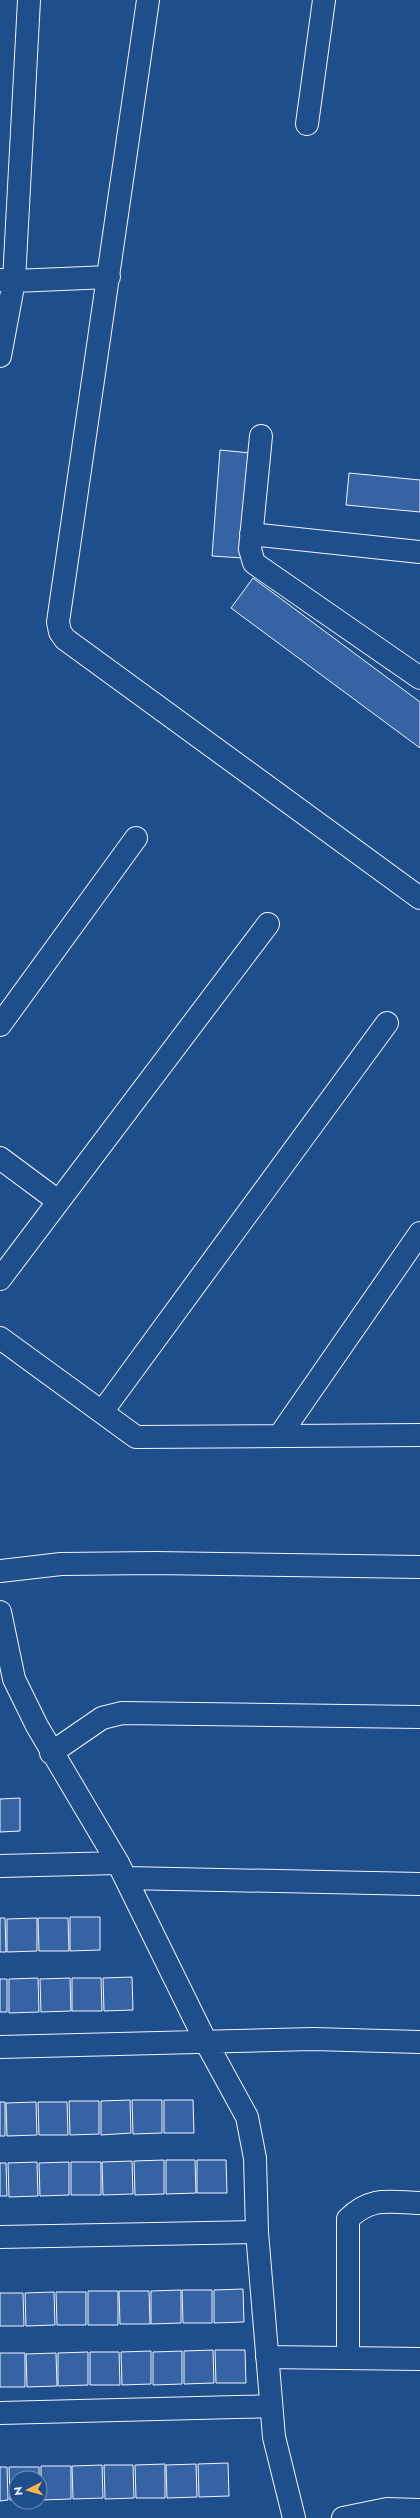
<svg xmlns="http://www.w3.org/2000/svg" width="420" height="2518" font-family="Jost,sans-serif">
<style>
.building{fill:#3563a3;stroke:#f2f6ff}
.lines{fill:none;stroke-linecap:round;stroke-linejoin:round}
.street-casing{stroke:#f2f6ff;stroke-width:24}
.street{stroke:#1f4e8c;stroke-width:22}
</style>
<rect width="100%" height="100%" fill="#1f4e8c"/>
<path class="building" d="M220 450 251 453 243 558 212 556Z
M349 473 420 480V512L346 505Z
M253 578 420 702V748L231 608Z
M20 1798V1831L0 1832V1799Z
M70 1917H100V1950L70 1951Z
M0 1918H5L6 1952H0Z
M37 1918V1951L7 1952V1919Z
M38 1918H68L69 1951H39Z
M132 1977 133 2010 104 2011 103 1978Z
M38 1978 39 2012 9 2013V1979Z
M70 1978 71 2011 41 2012 40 1979Z
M72 1978H101L102 2011H72Z
M0 1979H7V2012H0Z
M130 2100 131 2133 101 2135V2101Z
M132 2100H162V2133L133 2134Z
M164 2100H193L194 2133H164Z
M69 2101H99V2134L70 2135Z
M0 2102H5V2136H0Z
M36 2102 37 2135 7 2136 6 2103Z
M38 2102H67L68 2135H39Z
M164 2160V2194L135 2195 134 2161Z
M166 2160H195L196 2193 166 2194Z
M197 2160H226L227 2193H197Z
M132 2161 133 2194 103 2195 102 2162Z
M37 2162 38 2196 9 2197 8 2163Z
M69 2162V2195L40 2196 39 2163Z
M71 2162H101V2195H71Z
M0 2163H6L7 2196H0Z
M243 2289 244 2322 214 2323V2290Z
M181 2290V2323L151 2324V2291Z
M182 2290H212V2323H183Z
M88 2291H118V2325H88Z
M119 2291H149L150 2324H120Z
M54 2292 55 2325 26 2326 25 2293Z
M56 2292H86V2325H57Z
M0 2293H23L24 2326H0Z
M213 2350 214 2383 184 2384V2351Z
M215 2350H245L246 2383H216Z
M151 2351V2384L122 2385 121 2352Z
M182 2351V2384L153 2385V2352Z
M88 2352V2385L58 2386V2353Z
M90 2352H119L120 2385H90Z
M0 2353H25V2387H0Z
M56 2353 57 2386 27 2387 26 2354Z
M228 2463 229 2496 199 2497 198 2464Z
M165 2464V2498H136L135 2465Z
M196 2464 197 2497 167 2498 166 2465Z
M102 2465 103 2498 73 2499 72 2466Z
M104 2465H133L134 2498 105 2499Z
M41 2466H71V2499L41 2500Z
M0 2467H7L8 2500 0 2501Z
M9 2467H39V2478H16V2500H10Z"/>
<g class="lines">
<g class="street-casing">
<path id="street" d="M29 0 14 281 109 277
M148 0 58 622 60 632 65 639 420 898
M307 124 324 0
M0 280 14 281 0 356
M261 436 250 549 254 563 420 678
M251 534 420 552
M0 1025 136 838
M0 1158 58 1201
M0 1279 268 924
M0 1338 136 1437 420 1435
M102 1412 387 1023
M280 1435 420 1233
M0 1571 61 1564 154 1563 420 1567
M0 1612 14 1679 37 1726 118 1863 206 2042 247 2117 255 2158 257 2232 274 2437 294 2518
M51 1753 102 1718 122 1713 420 1717
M0 1866 118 1863
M126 1878 420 1884
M0 2047 313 2039 420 2042
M0 2237 257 2232
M267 2357 420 2359
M348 2358V2219C371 2196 389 2202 420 2203
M0 2413 271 2406
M343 2518 387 2509 420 2510"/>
</g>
<use href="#street" class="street"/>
</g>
<g transform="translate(28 2490) rotate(264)"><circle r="19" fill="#1f4e8c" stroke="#7391ba"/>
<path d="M0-3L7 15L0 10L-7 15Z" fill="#ffb74d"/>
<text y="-6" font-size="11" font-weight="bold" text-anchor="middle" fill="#f2f6ff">N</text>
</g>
</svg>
